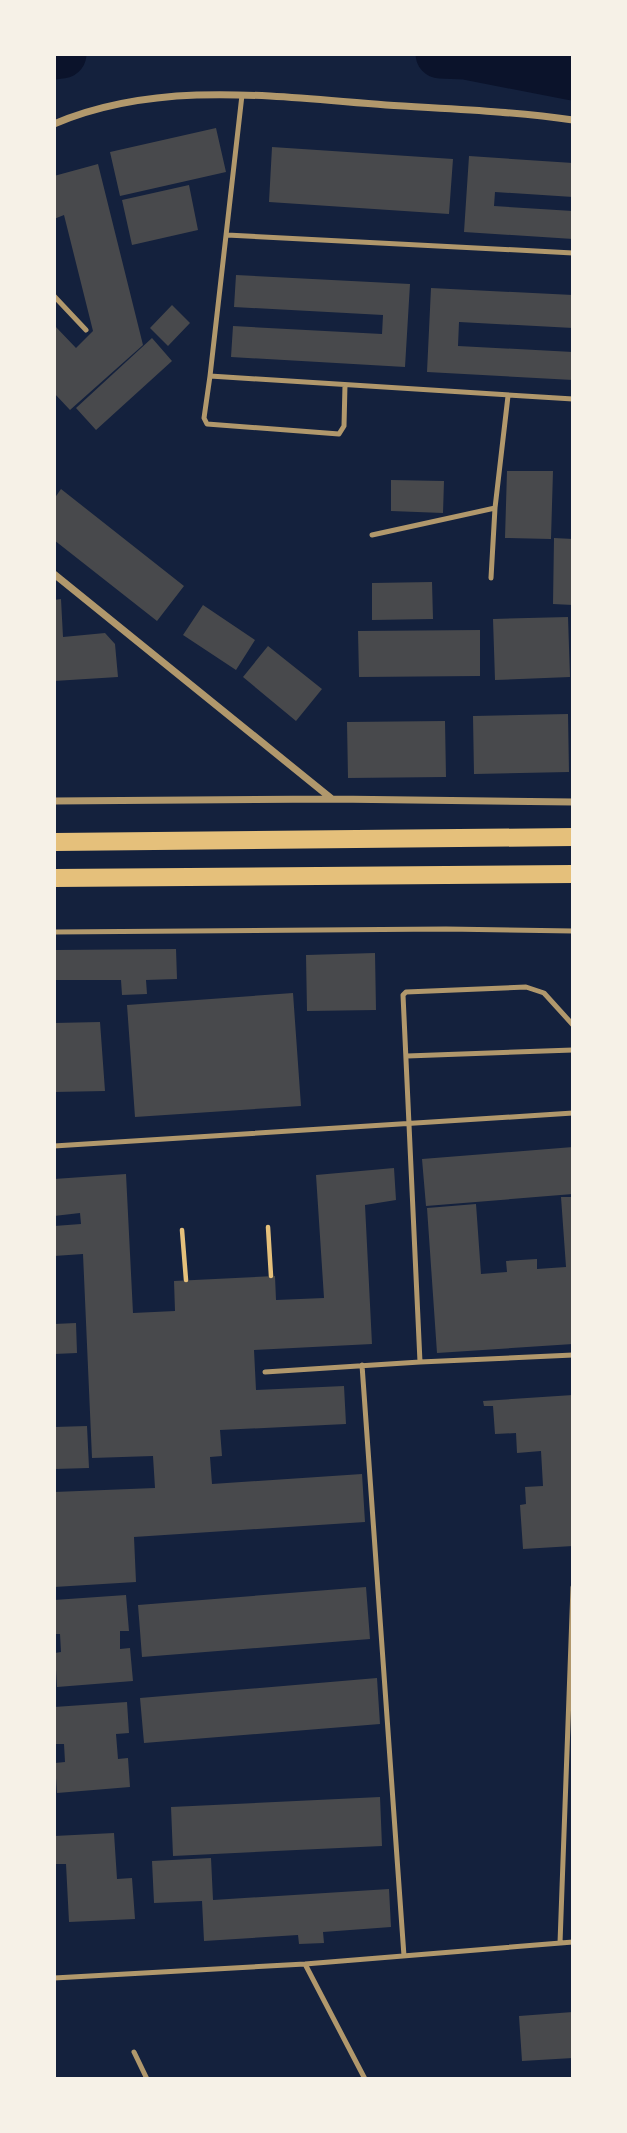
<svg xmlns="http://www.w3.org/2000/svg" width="627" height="2133" font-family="'Golos Text',sans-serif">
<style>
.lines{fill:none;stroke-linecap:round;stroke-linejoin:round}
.river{stroke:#0b132b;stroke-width:49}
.building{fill:#48494c}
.path{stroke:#e5c07b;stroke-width:4.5}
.service{stroke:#b1986c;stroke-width:5}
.minor{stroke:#b1986c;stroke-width:7}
.primary{stroke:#e5c07b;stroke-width:18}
</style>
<rect width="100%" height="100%" fill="#14213d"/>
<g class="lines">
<path class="river" d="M440 54 465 55 573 76
M54 55 62 54"/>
</g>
<path class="building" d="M216 128 226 172 120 196 110 152Z
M272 147 453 159 449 214 269 202Z
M469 156 573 163V197L495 192 494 206 573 211V239L464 232Z
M98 164 143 345 70 410 54 393V325L76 348 93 331 64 215 54 219V176Z
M189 185 198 230 132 245 122 200Z
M236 275 410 284 405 367 231 357 233 326 382 334 383 315 234 307Z
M431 288 573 295V328L459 322 458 346 573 352V380L427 372Z
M172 305 190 323 168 346 150 328Z
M152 338 172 361 96 430 76 408Z
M507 471H553L551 539 505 538Z
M391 480 444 481 443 513 391 511Z
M61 489 184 586 157 621 54 540V499Z
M554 538 573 539V605L553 604Z
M432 582 433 619 372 620V583Z
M61 599 63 637 105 633 115 644 118 677 54 681V600Z
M203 605 255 640 236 670 183 635Z
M568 617 570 677 495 680 493 619Z
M480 630V676L359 677 358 631Z
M268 646 322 689 296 721 243 677Z
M568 714 569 772 474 774 473 716Z
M445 721 446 777 348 778 347 722Z
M176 949 177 979 146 980 147 994 122 995 121 980H54V950Z
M375 953 376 1010 307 1011 306 955Z
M293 993 301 1106 135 1117 127 1005Z
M100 1022 105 1091 54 1092V1023Z
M573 1147V1194L426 1206 422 1159Z
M394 1168 396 1200 365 1205 372 1344 254 1350 256 1390 344 1386 346 1424 220 1430 222 1456 210 1457 212 1484 362 1474 365 1522 134 1537 136 1582 54 1587V1492L155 1488 153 1456 92 1458 83 1254 54 1256V1226L81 1224 80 1213 54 1216V1179L126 1174 133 1313 175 1311 174 1281 275 1276 276 1300 324 1298 316 1175Z
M561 1197H573V1344L437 1353 427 1208 476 1204 481 1274 507 1272 506 1261 537 1259V1269L566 1267Z
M76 1323 77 1353 54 1354V1324Z
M573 1395V1546L523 1549 520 1505 526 1504 525 1487 543 1486 541 1451 517 1453 516 1433 495 1434 493 1406H484L483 1401Z
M87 1426 89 1468 54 1469V1427Z
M366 1587 370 1639 142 1657 138 1605Z
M126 1595 129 1631H120V1649L130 1648 133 1681 57 1687 55 1653 61 1652 60 1634H54V1600Z
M377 1678 380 1724 144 1743 140 1698Z
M127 1702 129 1733 116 1734 118 1759 128 1758 130 1787 57 1793 55 1763 65 1762 64 1744H55L54 1707Z
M380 1797 382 1846 173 1856 171 1807Z
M114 1833 117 1879 132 1878 135 1919 69 1922 66 1864H54V1836Z
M211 1858 213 1900 389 1889 391 1927 323 1932 324 1943 299 1944 298 1935 204 1941 202 1901 154 1903 152 1861Z
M573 2012V2058L522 2061 519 2016Z"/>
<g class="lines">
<path class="path" d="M268 1227 271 1276
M182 1230 186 1280"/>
<path class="service" d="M242 95 210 376 573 399
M227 235 573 253
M54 296 86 330
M210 376 204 418 207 424 339 434 344 426 345 385
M372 535 495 508 508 396
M491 578 495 508
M54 932 446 929 573 931
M407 1056 573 1050
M54 1146 573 1113
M420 1362 403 995 406 992 526 987 544 993 573 1025
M362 1365 404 1956
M265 1372 420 1362 573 1355
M560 1943 573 1587
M305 1964 365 2079
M54 1978 305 1964 573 1942
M134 2052 147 2079"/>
<path class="minor" d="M54 124C159 79 277 97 386 105 448 109 511 111 573 120
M54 574 332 799
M54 801 333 799 573 802"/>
<path class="primary" d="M54 842 573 837
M54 878 573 874"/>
</g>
<rect width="627" height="2133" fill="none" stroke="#f6f1e7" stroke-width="112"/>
</svg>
